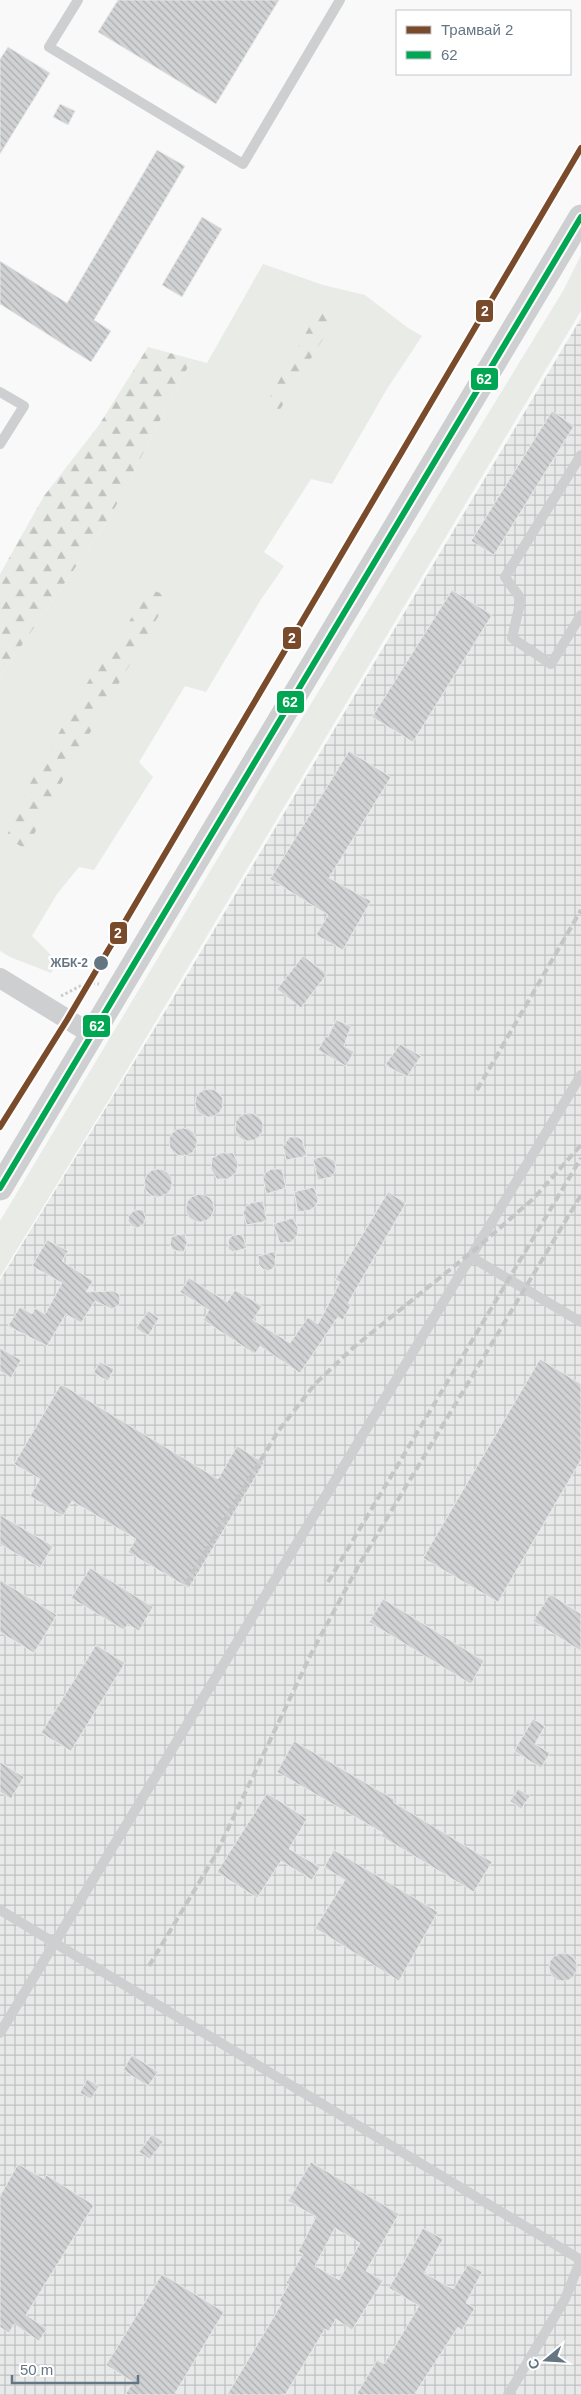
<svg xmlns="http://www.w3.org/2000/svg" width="581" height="2395" font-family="Helvetica,sans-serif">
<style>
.industrial{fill:url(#industrial-grid)}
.grass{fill:#e8ebe6}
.forest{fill:url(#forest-firs)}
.building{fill:url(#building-back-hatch);stroke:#e8e8e8;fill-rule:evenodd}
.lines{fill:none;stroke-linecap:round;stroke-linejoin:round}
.path{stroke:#cbcccd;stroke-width:3;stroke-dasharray:2.5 2.5;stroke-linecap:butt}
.service{stroke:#cecfd0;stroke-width:10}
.minor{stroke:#cecfd0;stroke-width:20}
.tertiary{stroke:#cecfd0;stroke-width:25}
.rail{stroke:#c3c5c6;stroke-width:4;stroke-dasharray:8 4;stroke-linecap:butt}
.bus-1-casing{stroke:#fff;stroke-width:10}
.bus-1{stroke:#00a651;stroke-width:6}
.tram-1-casing{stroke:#fff;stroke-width:10}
.tram-1{stroke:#7a4b2a;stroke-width:6}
.stop-dot{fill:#657683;stroke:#fff;stroke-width:2}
.labels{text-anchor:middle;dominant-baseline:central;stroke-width:5;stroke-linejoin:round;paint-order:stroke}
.stop-label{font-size:12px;font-weight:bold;fill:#657683;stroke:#fff;text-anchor:end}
.line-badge{stroke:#fff;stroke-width:2}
.badge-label{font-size:14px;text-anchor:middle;font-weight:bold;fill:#fff}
</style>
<defs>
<pattern id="industrial-grid" width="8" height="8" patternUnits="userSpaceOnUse" patternTransform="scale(1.25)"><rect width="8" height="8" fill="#e8e9e9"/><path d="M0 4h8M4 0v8" fill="none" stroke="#c0c1c2"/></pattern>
<pattern id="forest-firs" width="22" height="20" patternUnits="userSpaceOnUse" patternTransform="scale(1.25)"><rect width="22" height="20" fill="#e8ebe6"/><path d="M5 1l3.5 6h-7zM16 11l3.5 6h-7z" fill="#c0c3c0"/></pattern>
<pattern id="building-back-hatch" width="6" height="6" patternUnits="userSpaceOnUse" patternTransform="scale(1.25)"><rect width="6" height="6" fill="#d0d2d3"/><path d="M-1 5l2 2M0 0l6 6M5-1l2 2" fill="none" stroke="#acafb1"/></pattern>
</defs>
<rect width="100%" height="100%" fill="#f9f9f9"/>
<path class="industrial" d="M581 318V2395H0V1280L169 1005Z"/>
<path class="grass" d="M581 255V311L110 1098 0 1277V1221L287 743 563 291Z
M263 264 323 285 365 295 408 328 422 336 387 389 332 484 311 479 264 552 284 566 260 601 206 692 185 686 139 762 153 777 94 870 79 867 57 894 32 936 58 962 51 973 10 957 0 951V677L110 517 192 359 207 363Z"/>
<path class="forest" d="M312 297 324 300 335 319 279 411 267 402 316 315Z
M148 347 192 359 110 517 0 677V574L44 496 99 425Z
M151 590 170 596 70 767 26 849 6 838 27 789 93 673Z"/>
<path class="building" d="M118 0H279L216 104 98 32Z
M8 47 50 73 0 154V59Z
M60 104 75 111 68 125 53 117Z
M157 150 185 166 94 320 111 331 91 362 0 304V261L67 303Z
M202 217 222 229 182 297 162 285Z
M552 411 574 426 494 555 471 541Z
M452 590 492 615 413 742 372 717Z
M349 751 391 777 329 878 371 901 343 950 316 935 328 915 270 879Z
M303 956 327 974 301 1008 277 989Z
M336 1020 351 1026 344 1046 354 1052 346 1066 318 1050 326 1036 328 1037Z
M400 1044 421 1056 407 1077 385 1065Z
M195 1103a14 14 0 1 1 28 0a14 14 0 1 1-28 0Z
M235 1127a14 14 0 1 1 28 0a14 14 0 1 1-28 0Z
M169 1142a14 14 0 1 1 28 0a14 14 0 1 1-28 0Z
M290 1137H297L302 1140 307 1156 286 1160 283 1146Z
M221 1153H233L238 1163 236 1173 228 1179H217L211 1169 212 1158Z
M325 1156 335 1161 336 1171 331 1177 318 1180 313 1159Z
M272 1169H282L286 1188 266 1194 263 1177 266 1172Z
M144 1183a14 14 0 1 1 28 0a14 14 0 1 1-28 0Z
M314 1187 318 1199 316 1206 310 1210 298 1212 294 1192Z
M388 1192 406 1203 348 1303 351 1305 343 1320 338 1317 300 1373 260 1346 255 1354 203 1320 209 1310 180 1292 189 1278 227 1302 235 1290 262 1306 253 1320 290 1343 308 1317 318 1324 340 1282 335 1280Z
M186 1208a14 14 0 1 1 28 0a14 14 0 1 1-28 0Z
M263 1201 267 1221 247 1225 243 1214 245 1207 251 1203Z
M135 1210H143L146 1218 143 1225 137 1228 132 1226 128 1221 129 1215Z
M293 1218 298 1228 297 1236 291 1242 280 1243 273 1224Z
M185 1234 187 1243 184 1252 173 1250 170 1245 171 1238 175 1235Z
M242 1234 247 1248 233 1252 228 1248 229 1239 233 1235Z
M47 1240 68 1251 62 1261 93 1281 86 1292 113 1291 119 1294 120 1299 119 1305 112 1309 95 1301 81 1323 66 1314 47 1346 8 1326 20 1307 32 1314 35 1308 45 1314 62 1283 32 1266Z
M276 1251 275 1267 268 1271 263 1269 259 1265 258 1256Z
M148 1311 159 1318 148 1336 136 1328Z
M0 1348 21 1360 11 1378 0 1371Z
M540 1359 581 1384V1460L498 1602 423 1558Z
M100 1362 114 1369 108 1381 93 1373Z
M61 1384 218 1479 237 1446 264 1463 189 1588 128 1552 136 1539 72 1501 63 1516 30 1496 40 1479 14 1464Z
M0 1515 53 1546 40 1568 0 1544Z
M90 1568 153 1607 139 1631 128 1624 124 1630 71 1598Z
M0 1580 57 1615 34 1653 0 1632Z
M550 1594 581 1614V1651L533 1621Z
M383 1599 484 1661 471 1684 369 1622Z
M96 1645 125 1663 71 1751 41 1733Z
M533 1719 545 1726 535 1744 550 1753 541 1768 514 1751Z
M294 1741 395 1800 393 1802 492 1862 474 1892 381 1836 383 1833 277 1772Z
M0 1762 24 1777 11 1799 0 1792Z
M518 1789 530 1796 521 1809 510 1801Z
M267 1793 307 1819 289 1849 320 1867 312 1880 281 1861 257 1898 217 1872Z
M334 1850 438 1912 399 1981 315 1928 345 1880 324 1867Z
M549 1967a14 14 0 1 1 28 0a14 14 0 1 1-28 0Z
M132 2055 158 2072 148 2086 123 2070Z
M87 2079 99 2086 91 2099 80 2093Z
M152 2134 163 2142 150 2159 139 2152Z
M311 2162 399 2214 366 2271 383 2281 352 2330 336 2319 329 2331 325 2329 285 2395H227L282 2303 279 2301 289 2284 286 2283 303 2254 298 2252 316 2217 288 2201ZM335 2228 360 2243 339 2280 315 2266Z
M18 2164 44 2179 46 2175 94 2205 26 2315 47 2329 39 2341 14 2324 9 2333 0 2327V2196Z
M423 2228 443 2239 424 2273 453 2289 468 2264 482 2272 466 2303 475 2308 462 2330 458 2327 414 2395H356L377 2360 384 2364 419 2306 389 2288Z
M162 2274 224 2312 174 2395H125L133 2382 106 2365Z"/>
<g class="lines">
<path class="path" d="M61 996 88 982 99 984"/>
<path class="service" d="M78 0 49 47 243 164 340 0
M0 392 24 406 0 444
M581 455 505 577 521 599 512 638 551 664 581 615
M471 1257 581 1322
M0 1910 581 2260
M0 2033 581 1075
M508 2395 565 2299 581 2259"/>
<path class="minor" d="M0 978 93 1035"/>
<path class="tertiary" d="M0 1188 581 217"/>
<path class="rail" d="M477 1090 581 910
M328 1582 581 1158
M186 1584 279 1430 315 1384 354 1347 478 1247 534 1198 581 1145
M149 1966 215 1856 313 1650 360 1563 581 1195"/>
<g class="bus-1-casing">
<path id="bus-1" d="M0 1188 581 217"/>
</g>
<use href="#bus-1" class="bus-1"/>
<g class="tram-1-casing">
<path id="tram-1" d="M0 1127 67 1020 581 148"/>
</g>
<use href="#tram-1" class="tram-1"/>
</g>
<circle class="stop-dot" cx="101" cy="963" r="8"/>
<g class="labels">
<g class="stop-label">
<text x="88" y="963">ЖБК-2</text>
</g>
</g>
<g class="line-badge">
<rect x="475" y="299" width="19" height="24" rx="5" fill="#7a4b2a"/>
<rect x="470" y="367" width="29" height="24" rx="5" fill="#00a651"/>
<rect x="282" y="626" width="20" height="24" rx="5" fill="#7a4b2a"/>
<rect x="276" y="690" width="29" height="24" rx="5" fill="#00a651"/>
<rect x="109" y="921" width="19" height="24" rx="5" fill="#7a4b2a"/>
<rect x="82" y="1014" width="29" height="24" rx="5" fill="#00a651"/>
</g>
<g class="badge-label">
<text x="485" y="316">2</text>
<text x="484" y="384">62</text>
<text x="292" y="643">2</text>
<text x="290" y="707">62</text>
<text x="118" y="938">2</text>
<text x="97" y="1031">62</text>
</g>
<rect x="396" y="10" width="175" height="65" fill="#ffffff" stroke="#c1c8cd"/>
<rect x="406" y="26" width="25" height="8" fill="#7a4b2a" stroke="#c1c8cd"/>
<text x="441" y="35" font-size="15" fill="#657683">Трамвай 2</text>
<rect x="406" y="51" width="25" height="8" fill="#00a651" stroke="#c1c8cd"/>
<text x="441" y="60" font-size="15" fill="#657683">62</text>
<g transform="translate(546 2360) rotate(252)" stroke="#ffffff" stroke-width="4" paint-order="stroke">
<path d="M0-4L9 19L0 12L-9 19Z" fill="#657683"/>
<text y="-8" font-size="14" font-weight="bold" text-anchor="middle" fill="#657683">С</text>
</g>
<path d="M12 2375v8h126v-8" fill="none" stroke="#657683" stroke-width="2.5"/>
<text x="20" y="2375" font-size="15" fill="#657683" stroke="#ffffff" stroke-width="4" paint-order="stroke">50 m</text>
</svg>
